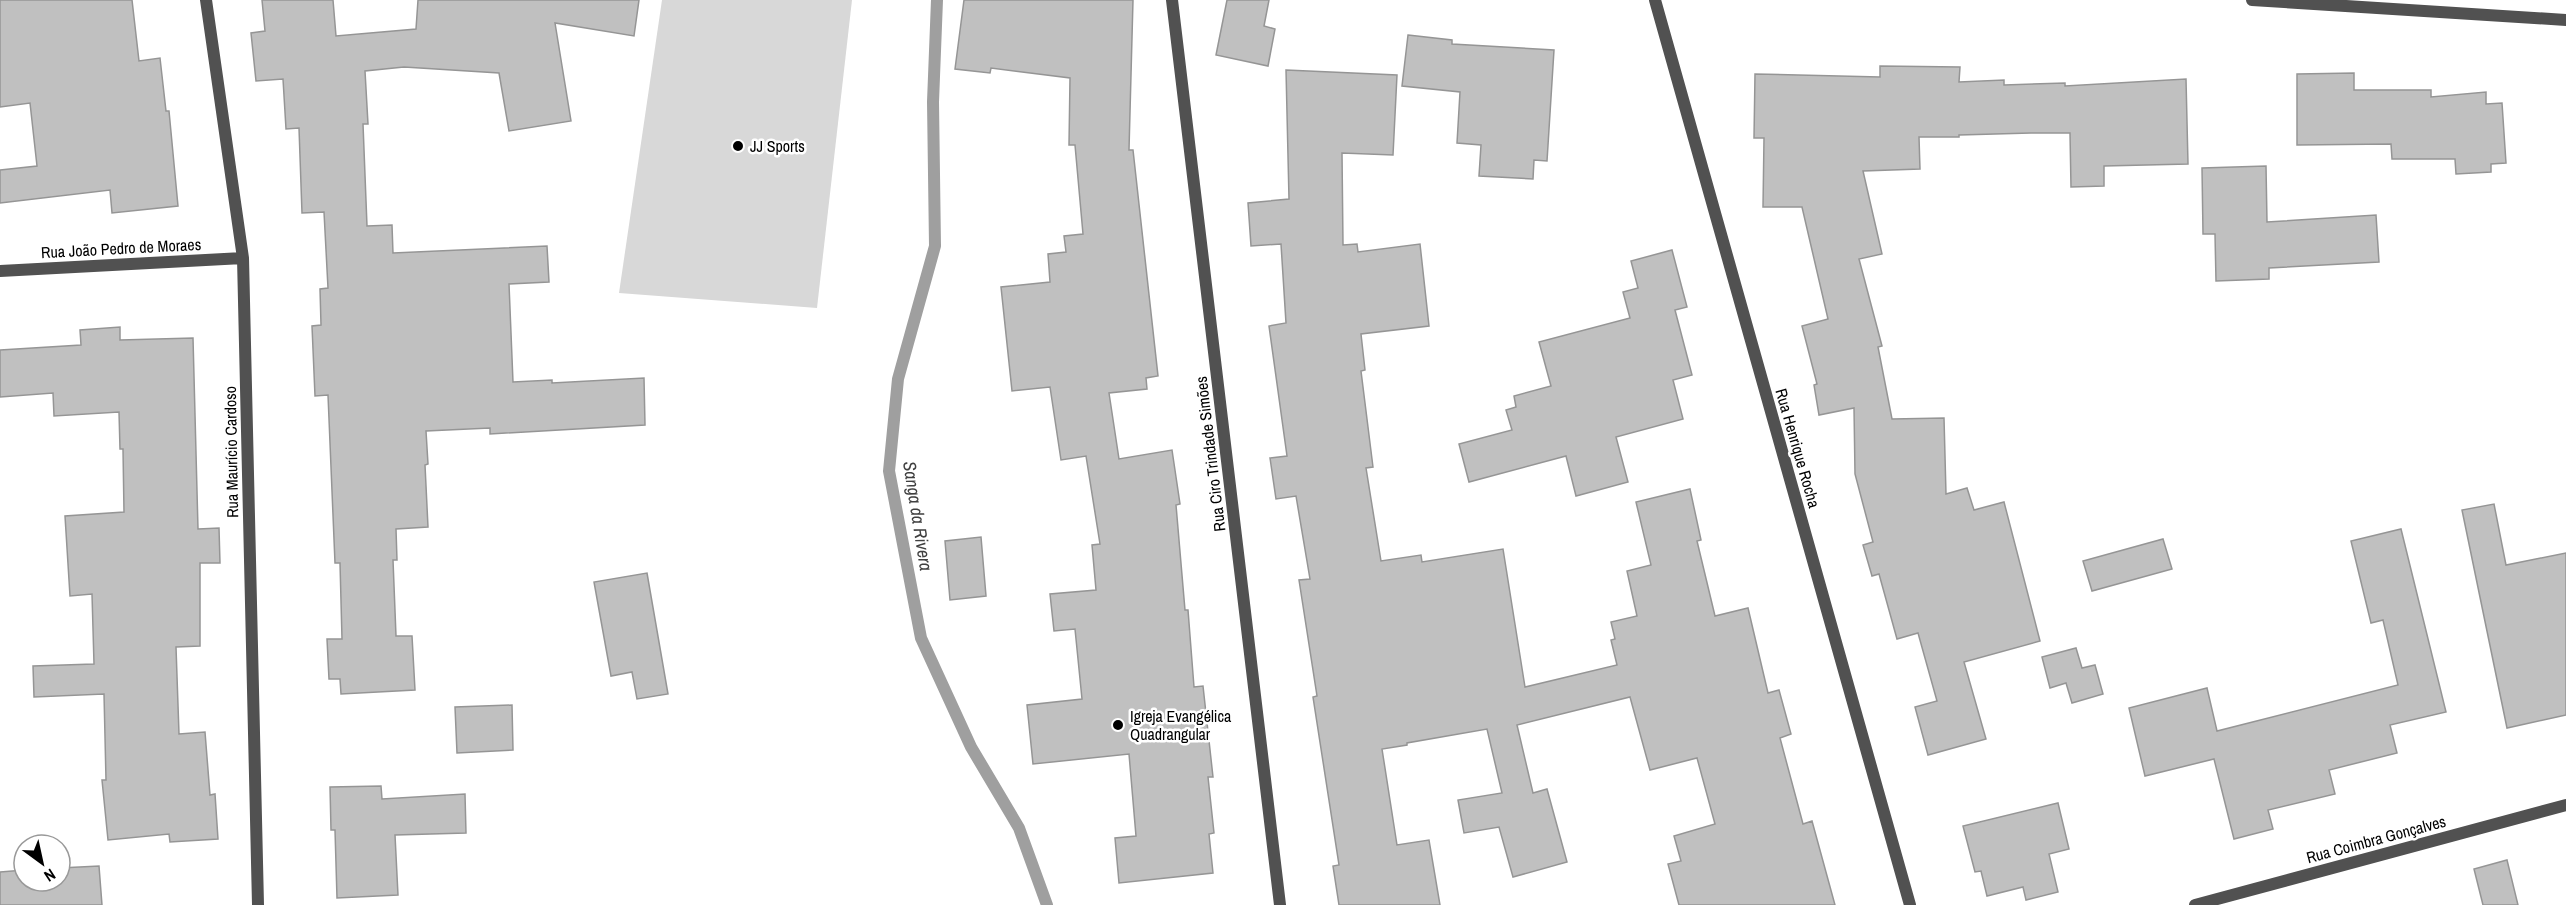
<svg xmlns="http://www.w3.org/2000/svg" width="2566" height="905" font-family="'Archivo Narrow',sans-serif">
<style>
.green{fill:#d8d8d8}
.lines{fill:none;stroke-linecap:round;stroke-linejoin:round}
.stream{stroke:#9f9f9f;stroke-width:12}
.building{fill:#c0c0c0;stroke:#959595;stroke-width:1.5}
.minor{stroke:#515151;stroke-width:12}
.tertiary{stroke:#515151;stroke-width:12}
.poi-dot{fill:#000;stroke:#fff;stroke-width:2}
.labels{text-anchor:middle;dominant-baseline:central;stroke-width:5;stroke-linejoin:round;paint-order:stroke}
.poi-label{font-size:16px;fill:#000;stroke:#fff;text-anchor:start}
.street-label{font-size:16px;fill:#000;stroke:#fff}
.water-label{font-size:18px;font-style:italic;fill:#404040;stroke:#fff}
</style>
<rect width="100%" height="100%" fill="#fff"/>
<path class="green" d="M662 0H852L817 308 619 293Z"/>
<g class="lines">
<path class="stream" d="M937 0 933 102 935 246 898 379 889 471 921 638 971 747 1019 828 1047 905"/>
</g>
<path class="building" d="M0 0H132L139 61 160 58 166 111H169L178 206 112 213 110 190 0 203V170L37 166 30 103 0 107Z
M262 0H333L336 36 416 29 418 0H639L634 36 555 23 571 121 509 131 499 73 404 67 365 71 368 124H363L367 226 392 225 393 253 547 246 549 282 509 284 513 382 552 380V383L644 378 645 425 490 434V428L426 431 428 464 425 465 428 527 396 529 397 560H393L396 636H412L415 690 341 694 340 679H329L327 639H342L340 563H335L328 395 315 396 312 326 321 325 320 289 328 288 324 212 302 213 299 128 286 129 283 79 256 81 251 33 265 31Z
M964 0H1133L1129 150H1133L1158 376 1146 378 1147 389 1109 393 1119 459 1172 450 1180 504 1176 505 1185 610H1188L1194 687 1203 686 1213 777H1208L1214 833 1209 834 1213 873 1119 883 1115 838 1136 836 1129 754 1033 764 1027 705 1082 699 1075 629 1054 631 1050 594 1096 590 1092 545 1100 544 1086 456 1061 460 1050 387 1012 391 1001 287 1050 282 1048 254 1066 252 1064 236 1083 234 1075 145H1069L1070 78 991 68 990 73 955 69Z
M1227 0H1269L1264 26 1275 29 1268 66 1216 55Z
M1408 35 1452 40V44L1554 50 1547 161 1534 160 1533 179 1479 176 1481 145 1457 143 1460 92 1402 86Z
M1880 66 1960 67 1959 82 2004 80V85L2065 83V86L2186 79 2188 164 2104 166V186L2071 187 2070 133H2031L1959 135V137H1919L1920 169 1863 171 1882 254 1859 259 1882 346 1878 347 1892 419 1944 418 1946 494 1967 488 1974 510 2004 502 2040 641 1964 662 1986 739 1928 755 1915 707 1937 701 1918 633 1897 639 1879 574 1872 576 1863 545 1873 542 1855 474 1854 408 1819 415 1814 385 1817 384 1802 326 1828 319 1802 207H1763L1764 138H1754L1755 74 1880 77Z
M1286 70 1397 75 1393 155 1342 153 1343 245 1357 244 1358 252 1420 244 1429 326 1361 334 1365 370 1361 371 1373 467 1366 468 1381 561 1421 555 1422 562 1503 549 1525 687 1617 665 1611 640 1615 639 1611 622 1637 616 1627 571 1651 565 1636 502 1690 489 1701 540 1697 541 1715 616 1748 608 1768 693 1779 690 1791 734 1780 738 1803 824 1812 821 1835 905H1679L1668 864 1681 861 1674 836 1715 824 1697 758 1650 770 1630 697 1517 725 1533 793 1547 789 1567 862 1513 877 1499 827 1464 833 1458 800 1502 793 1487 729 1407 743V745L1382 749 1397 845 1429 840 1440 905H1339L1333 866 1339 865 1313 697 1317 696 1299 580 1310 579 1296 496 1276 499 1270 458 1287 456 1269 326 1286 323 1281 244 1251 246 1248 203 1289 199Z
M2354 73V90H2431V97L2486 92V104L2502 103 2506 163 2491 164V172L2456 174 2455 159H2392L2391 144 2297 145V74Z
M2266 166 2267 222 2376 215 2379 262 2269 268V279L2216 281 2215 234H2203L2202 168Z
M1672 250 1687 307 1675 310 1692 375 1673 380 1683 419 1616 437 1628 482 1576 496 1566 456 1469 482 1459 444 1512 430 1506 410 1516 407 1514 396 1551 386 1539 342 1630 318 1623 292 1638 288 1631 261Z
M120 327V340L193 338 198 529 219 528 220 563H200V646L176 647 179 734 205 732 210 795 215 794 218 839 170 842 169 834 108 840 102 780H106L104 694 34 697 33 666 94 664 92 594 70 596 65 516 124 512 123 449H120L119 412 54 416 53 393 0 397V350L81 345 80 330Z
M2494 504 2506 565 2566 553V715L2507 728 2462 510Z
M2401 529 2446 712 2390 725 2397 753 2329 770 2335 794 2268 810 2273 829 2234 839 2214 759 2145 776 2129 708 2207 688 2217 731 2398 685 2383 620 2371 623 2351 541Z
M981 537 986 596 950 600 945 541Z
M2163 539 2172 569 2092 591 2083 561Z
M647 573 668 694 637 699 632 672 611 676 594 582Z
M2076 648 2082 668 2095 665 2103 694 2072 703 2066 683 2050 688 2042 657Z
M512 705 513 750 457 753 455 707Z
M381 786 382 799 465 794 466 833 395 835 398 895 337 898 335 830H331L330 787Z
M2058 803 2069 849 2049 854 2058 892 2026 900 2023 887 1987 896 1981 871 1975 872 1963 826Z
M2507 860 2518 905H2483L2474 869Z
M99 866 102 905H0V872L24 870V881H60V868Z"/>
<g class="lines">
<path class="minor" d="M206 0 243 258 258 905
M1172 0 1280 905
M0 271 243 258
M2195 905 2566 805"/>
<path class="tertiary" d="M1655 0 1910 905
M2252 0 2566 20"/>
</g>
<g class="poi-dot">
<circle cx="738" cy="146" r="6"/>
<circle cx="1118" cy="725" r="6"/>
</g>
<g class="labels">
<g class="poi-label">
<text x="750" y="146">JJ Sports</text>
<text x="1130" y="716">Igreja Evangélica<tspan x="1130" dy="18">Quadrangular</tspan></text>
</g>
<g class="street-label">
<text transform="translate(121 248) rotate(-3)">Rua João Pedro de Moraes</text>
<text transform="translate(1798 448) rotate(74)">Rua Henrique Rocha</text>
<text transform="translate(231 452) rotate(-91)">Rua Maurício Cardoso</text>
<text transform="translate(1210 454) rotate(-97)">Rua Ciro Trindade Simões</text>
<text transform="translate(2376 839) rotate(-15)">Rua Coimbra Gonçalves</text>
</g>
<g class="water-label">
<text transform="translate(918 516) rotate(81)">Sanga da Rivera</text>
</g>
</g>
<g transform="translate(42 863) rotate(147)"><circle r="28" fill="#ffffff" stroke="#999999" stroke-width="1.5"/>
<path d="M0-4.5L10 22L0 15L-10 22Z" fill="#000000"/>
<text y="-9" font-size="16" font-weight="bold" text-anchor="middle" fill="#000000">N</text>
</g>
</svg>
